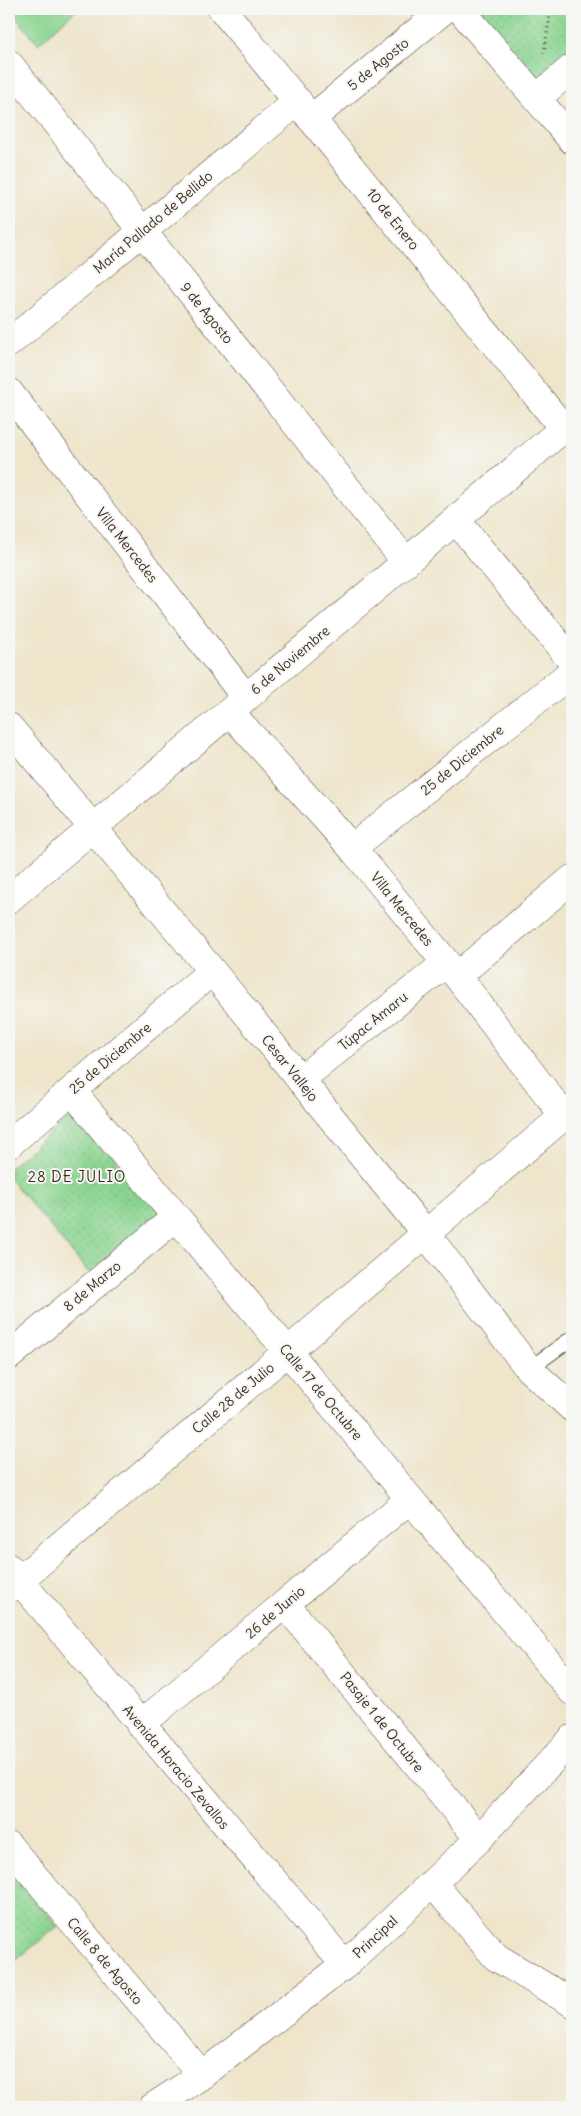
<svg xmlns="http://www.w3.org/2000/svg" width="581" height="2116" font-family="Delius,sans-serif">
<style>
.grass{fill:#8ad490;stroke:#627f57}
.park{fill:url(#park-dots);stroke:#627f57}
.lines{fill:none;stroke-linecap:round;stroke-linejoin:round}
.lane-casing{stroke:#564638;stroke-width:16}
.street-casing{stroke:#564638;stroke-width:29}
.path{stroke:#564638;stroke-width:3;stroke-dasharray:1 4;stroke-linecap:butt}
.lane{stroke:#fff;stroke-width:14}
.street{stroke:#fff;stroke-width:28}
.labels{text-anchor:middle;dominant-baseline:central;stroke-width:4;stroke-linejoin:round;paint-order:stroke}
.street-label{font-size:14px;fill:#3b2a1e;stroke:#f6f6f2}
.neighbourhood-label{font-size:15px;letter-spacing:1px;fill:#3b2a1e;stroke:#f6f6f2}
</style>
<defs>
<pattern id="park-dots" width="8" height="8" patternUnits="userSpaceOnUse" patternTransform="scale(1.25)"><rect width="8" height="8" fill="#8ad490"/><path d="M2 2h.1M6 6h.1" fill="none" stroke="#78b67c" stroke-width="1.8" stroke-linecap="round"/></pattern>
</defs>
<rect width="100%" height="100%" fill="#f6f6f2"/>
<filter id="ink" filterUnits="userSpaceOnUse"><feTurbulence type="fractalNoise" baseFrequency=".02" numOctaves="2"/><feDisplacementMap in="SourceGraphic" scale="10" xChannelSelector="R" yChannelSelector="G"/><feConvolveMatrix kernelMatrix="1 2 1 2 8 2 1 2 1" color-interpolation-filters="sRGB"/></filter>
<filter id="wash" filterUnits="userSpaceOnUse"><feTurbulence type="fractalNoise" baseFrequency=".0096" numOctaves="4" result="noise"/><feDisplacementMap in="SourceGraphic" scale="20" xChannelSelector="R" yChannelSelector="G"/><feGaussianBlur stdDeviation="1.12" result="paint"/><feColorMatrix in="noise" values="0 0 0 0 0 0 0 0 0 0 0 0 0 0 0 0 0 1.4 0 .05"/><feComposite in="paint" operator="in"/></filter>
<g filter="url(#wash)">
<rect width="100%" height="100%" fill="#eee5cb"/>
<path class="grass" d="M9 9H77L38 44Z"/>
<path class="park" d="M470 9H572V58L537 87Z
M75 1112 161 1212 89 1273 9 1178V1168Z
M9 1863 58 1926 9 1966Z"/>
</g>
<g filter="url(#ink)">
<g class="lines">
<g class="lane-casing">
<path id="lane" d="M529 1369 572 1338"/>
</g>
<g class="street-casing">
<path id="street" d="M222 9 564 429
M460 9 572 140
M9 64 406 562
M537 98 572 68
M311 119 445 9
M9 343 298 101
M9 392 246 698
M456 520 572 661
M230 712 352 848 457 976 564 1116
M9 727 212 971 426 1234 529 1369 572 1408
M352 848 572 672
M9 899 572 421
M457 976 572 879
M300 1080 446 963
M72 1091 410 1499 572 1691
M9 1144 212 971
M9 1356 176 1217
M9 1568 345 1965
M9 1589 572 1109
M285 1604 479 1839
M140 1725 410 1499
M9 1846 202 2075
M432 1883 496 1957 572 2003
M153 2107 202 2075 345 1965 479 1839 572 1739"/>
</g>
<path class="path" d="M544 53 551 9"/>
<use href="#lane" class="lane"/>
<use href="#street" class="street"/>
</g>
</g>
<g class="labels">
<g class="street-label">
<text transform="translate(378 64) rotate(-39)">5 de Agosto</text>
<text transform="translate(393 219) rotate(51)">10 de Enero</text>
<text transform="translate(153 222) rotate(-40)">María Pallado de Bellido</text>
<text transform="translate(207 313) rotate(51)">9 de Agosto</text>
<text transform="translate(127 545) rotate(52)">Villa Mercedes</text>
<text transform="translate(290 660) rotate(-40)">6 de Noviembre</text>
<text transform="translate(462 760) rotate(-39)">25 de Diciembre</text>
<text transform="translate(402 909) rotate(51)">Villa Mercedes</text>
<text transform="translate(373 1021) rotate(-39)">Túpac Amaru</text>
<text transform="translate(110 1058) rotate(-40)">25 de Diciembre</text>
<text transform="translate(290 1068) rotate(51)">Cesar Vallejo</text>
<text transform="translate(92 1286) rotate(-40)">8 de Marzo</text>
<text transform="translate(321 1392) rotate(50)">Calle 17 de Octubre</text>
<text transform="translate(233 1398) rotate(-40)">Calle 28 de Julio</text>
<text transform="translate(275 1612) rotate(-40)">26 de Junio</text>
<text transform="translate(382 1722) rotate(51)">Pasaje 1 de Octubre</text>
<text transform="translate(176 1767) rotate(50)">Avenida Horacio Zevallos</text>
<text transform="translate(375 1937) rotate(-43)">Principal</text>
<text transform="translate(105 1961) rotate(50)">Calle 8 de Agosto</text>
</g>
<g class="neighbourhood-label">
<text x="77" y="1176">28 DE JULIO</text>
</g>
</g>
<rect width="581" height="2116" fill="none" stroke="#f6f6f2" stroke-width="30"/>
</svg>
